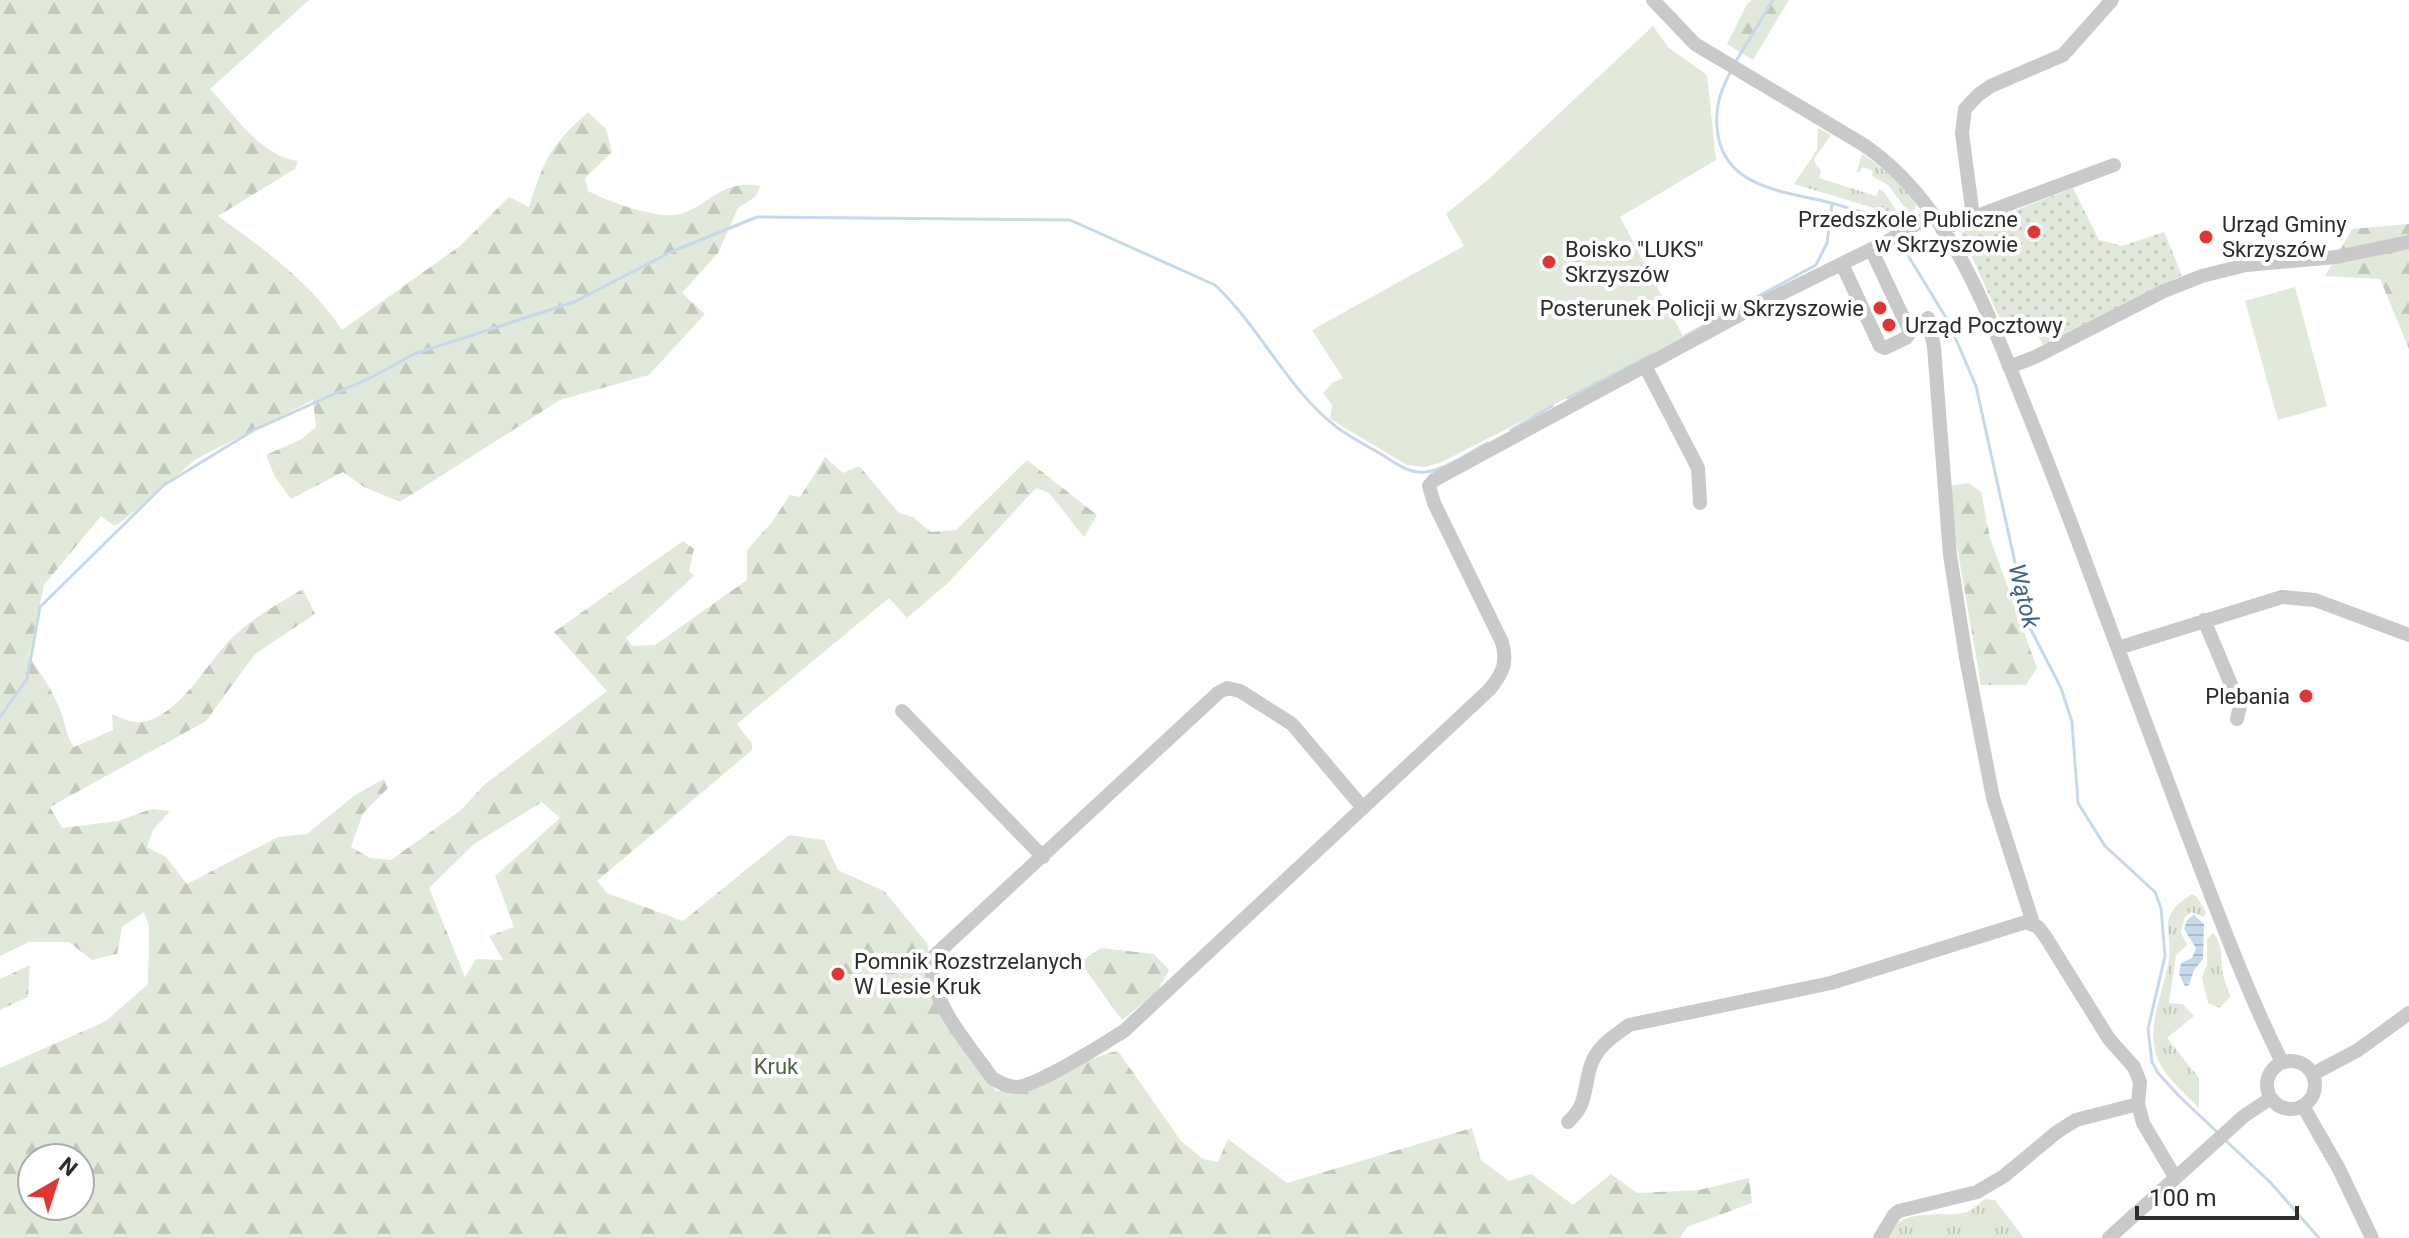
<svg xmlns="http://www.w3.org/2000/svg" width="2409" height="1238" font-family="Roboto,sans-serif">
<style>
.grass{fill:url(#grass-tufts)}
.forest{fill:url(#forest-firs);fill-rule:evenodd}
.park{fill:url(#park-dots)}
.garden{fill:#e1eada}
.water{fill:url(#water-rules)}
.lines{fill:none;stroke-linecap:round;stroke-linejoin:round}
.stream{stroke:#c6d9ea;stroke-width:3}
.minor{stroke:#c9c9c9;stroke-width:14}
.poi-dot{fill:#e23430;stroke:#fff;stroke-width:3}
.labels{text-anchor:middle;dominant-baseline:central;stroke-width:8;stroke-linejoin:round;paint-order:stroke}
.poi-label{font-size:22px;fill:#2c2c2c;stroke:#fff;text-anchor:start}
.park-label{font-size:22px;fill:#4b673b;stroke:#fff}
.water-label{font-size:24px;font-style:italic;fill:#3c668d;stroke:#fff}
</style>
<defs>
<pattern id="grass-tufts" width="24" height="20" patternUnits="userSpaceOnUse" patternTransform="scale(2)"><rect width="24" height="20" fill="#e1eada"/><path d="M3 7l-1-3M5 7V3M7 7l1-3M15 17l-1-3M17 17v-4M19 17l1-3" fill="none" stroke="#c1c9bb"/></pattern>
<pattern id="forest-firs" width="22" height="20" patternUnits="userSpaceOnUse" patternTransform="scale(2)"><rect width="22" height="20" fill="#e1eada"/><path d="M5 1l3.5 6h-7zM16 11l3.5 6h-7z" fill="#c1c9bb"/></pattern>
<pattern id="park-dots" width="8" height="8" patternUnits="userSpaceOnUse" patternTransform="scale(2)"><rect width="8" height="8" fill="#e1eada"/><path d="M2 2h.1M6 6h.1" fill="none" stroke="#c1c9bb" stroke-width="1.8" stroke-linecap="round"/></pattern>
<pattern id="water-rules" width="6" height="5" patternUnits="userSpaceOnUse" patternTransform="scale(2)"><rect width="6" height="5" fill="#c6d9ea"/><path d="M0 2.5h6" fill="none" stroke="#aabac9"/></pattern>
</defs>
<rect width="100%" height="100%" fill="#fff"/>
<path class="grass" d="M1818 128 1831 135 1814 159 1816 165 1821 170 1819 178 1876 196 1879 189 1883 191 1907 225 1901 228 1874 208 1794 184 1817 150Z
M1862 154C1882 168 1904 184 1916 205L1912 217 1888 185 1872 176 1873 171 1862 167 1860 172H1857Z
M2192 894 2197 897 2206 912 2204 917 2191 912 2185 917 2181 932 2187 945 2176 955 2169 1003 2183 1004 2194 1016 2167 1038 2199 1078V1108C2183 1091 2160 1074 2155 1050 2148 1018 2165 989 2169 959 2171 945 2167 932 2168 922 2170 908 2182 901 2192 894Z
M2213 933C2225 946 2219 963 2224 978 2226 985 2229 989 2230 997L2220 1008 2208 1003 2202 978 2207 964V939Z
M1985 1199 1995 1200 2024 1238H1888C1897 1207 1939 1217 1963 1213 1971 1212 1978 1204 1985 1199Z"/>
<path class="forest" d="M0 0H309L210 89C235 115 261 157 298 161L295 169 218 216C264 249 310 282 342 330L460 246 509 197 529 207C546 156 549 148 588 112L606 129 612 152 585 178 588 191C609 202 648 216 673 215 706 212 717 178 761 186L755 197 738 208 718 253 682 293 705 314 649 375 560 400 400 502 364 487 343 472 291 499 275 477 266 455 302 439 316 427 313 400 196 459 119 524 113 525 101 516 44 585 29 656C41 674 53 691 61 712 66 725 66 735 74 747L113 730 112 714C120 717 128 722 136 722 173 724 205 667 227 643 248 620 276 605 303 589L315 614 255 654 206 721 50 807 62 828 118 821 151 809 170 811 153 830 147 847 166 857 187 884 278 837 307 834 355 795 384 779 388 788 363 813 351 847 370 858 391 860 460 811 484 785 607 691 554 632 683 541 694 549 689 571 694 576 626 638 632 646 655 645 747 580V550L772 522 790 495 800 497 825 457 843 473 859 466 899 513 913 517 931 532 956 530 1027 460 1097 515 1084 537 1049 493 1036 488 947 584 907 618 889 598 737 724 752 744V750L597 881 607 893 683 921 789 835 824 840 838 870 884 891 927 943 938 1007 996 1091C1039 1088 1076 1060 1118 1051L1181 1141 1203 1159 1218 1162 1228 1139 1287 1183 1472 1128 1481 1160 1509 1181 1531 1174 1573 1205 1611 1174 1637 1193 1699 1190 1749 1178 1752 1203 1687 1227 1680 1238H0V1068L106 1021 148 984 149 926 144 912 122 927 117 954 92 960 69 942H29L0 956ZM542 802 560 818 495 876 514 927 489 936 503 960 476 959 465 977 429 888 474 844ZM32 1158H80V1206H32Z
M1752 0H1789L1753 60 1727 44 1747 4Z
M2409 224V349L2380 279 2325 276 2352 229Z
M1969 483 1981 492 1990 538 2037 668 2026 685H1981L1952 518 1939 487Z
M1101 948 1154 954 1169 970 1157 992 1122 1020 1080 962Z
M30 965 28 997 0 1010V979Z"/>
<path class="park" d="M2073 188 2099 240 2122 246 2164 232 2182 275 2043 345 2031 324 2007 335 1961 232Z"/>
<path class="garden" d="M1653 26 1669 48 1707 75 1716 160 1620 217 1684 338 1440 463 1424 467 1407 465 1330 419 1332 405 1323 393 1332 383 1343 378 1312 330 1464 246 1446 214 1490 178Z
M2295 287 2327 406 2278 420 2245 301Z"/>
<path class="water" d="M2194 915 2204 924 2203 959 2194 970 2189 985 2185 986 2179 974 2181 963 2192 958 2196 948 2184 929 2187 920Z"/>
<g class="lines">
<path class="stream" d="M1736 61 1773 0
M1731 71C1719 93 1714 111 1718 135 1726 185 1779 191 1819 200 1837 204 1854 210 1872 215L1887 225 1893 233
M1898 239 1948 321 1976 386 2029 626 2061 688 2072 722 2078 803 2105 846 2155 892 2161 908 2165 956 2148 1029 2152 1062 2158 1073 2180 1097 2217 1132
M1685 336 1816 265 1827 243 1832 205
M1568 398 1653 354
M1511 430 1552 406
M0 717 27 679 40 607 164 485 254 430 372 377 414 354 574 302 673 251 757 217 1070 220 1215 285C1261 328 1288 391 1339 429 1352 438 1367 446 1381 454 1395 463 1409 474 1426 472 1446 469 1469 453 1487 443
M2225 1140 2270 1182 2319 1238"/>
<path class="minor" d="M1653 0 1695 44 1864 145C1950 204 1987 311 2024 403 2049 465 2073 527 2096 590 2126 671 2157 752 2187 833 2217 910 2245 988 2282 1062
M1973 216 1962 133 1965 109 1978 95 1991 86 2063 55 2112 0
M1942 229 2114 165
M1842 264 1880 346 1885 348 1906 338 1910 332 1871 249
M1928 318 1934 347 1950 555 1966 658 1993 798 2033 923
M1645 366 1698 468 1700 503
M2009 367 2035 357 2164 291 2202 276 2246 265 2336 257 2409 242
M2204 620 2240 706 2237 719
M2118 648 2282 597 2315 600 2409 635
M902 711 1043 857
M1363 808 1292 724 1240 691 1227 688 1218 693 931 959C930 1004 968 1043 992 1078 999 1082 1006 1087 1016 1087 1038 1086 1103 1044 1124 1031L1489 690C1503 673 1508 663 1502 642L1434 503 1429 486 1434 480 1754 307 1888 241 1933 214
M2267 1085a24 24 0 1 1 48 0a24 24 0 1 1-48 0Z
M2313 1074 2358 1050 2409 1013
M2303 1106 2339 1169 2372 1238
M1568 1122C1588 1104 1583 1089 1591 1065 1597 1046 1614 1036 1629 1025L1831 983 2026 922 2038 927 2045 936 2109 1039 2134 1067 2140 1082 2138 1104 2143 1123 2175 1177
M1880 1238 1894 1215 1899 1211 1977 1192 2004 1176 2057 1132 2076 1120 2138 1104
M2109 1238 2244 1116 2271 1098"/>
</g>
<g class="poi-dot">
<circle cx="2034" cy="232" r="8"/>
<circle cx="2206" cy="237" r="8"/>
<circle cx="1549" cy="262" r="8"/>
<circle cx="1880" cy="308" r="8"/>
<circle cx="1889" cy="325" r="8"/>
<circle cx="2306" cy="696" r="8"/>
<circle cx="838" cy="974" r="8"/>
</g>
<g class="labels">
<g class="poi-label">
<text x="2018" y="219" text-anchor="end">Przedszkole Publiczne<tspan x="2018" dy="25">w Skrzyszowie</tspan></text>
<text x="2222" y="224">Urząd Gminy<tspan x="2222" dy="25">Skrzyszów</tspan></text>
<text x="1565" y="249">Boisko "LUKS"<tspan x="1565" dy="25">Skrzyszów</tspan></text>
<text x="1864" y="308" text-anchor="end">Posterunek Policji w Skrzyszowie</text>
<text x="1905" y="325">Urząd Pocztowy</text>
<text x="2290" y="696" text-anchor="end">Plebania</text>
<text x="854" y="961">Pomnik Rozstrzelanych<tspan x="854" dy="25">W Lesie Kruk</tspan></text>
</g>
<g class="park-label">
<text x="776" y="1066">Kruk</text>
</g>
<g class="water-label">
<text transform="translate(2024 596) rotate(76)">Wątok</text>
</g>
</g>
<g transform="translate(56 1182) rotate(39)"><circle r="38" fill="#ffffff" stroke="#ababab" stroke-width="2"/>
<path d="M0-6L14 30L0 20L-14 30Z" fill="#e23430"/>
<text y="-12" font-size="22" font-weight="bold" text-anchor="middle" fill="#2c2c2c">N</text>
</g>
<path d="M2137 1206v12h160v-12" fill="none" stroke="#2c2c2c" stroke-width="4"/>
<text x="2149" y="1206" font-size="24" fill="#2c2c2c" stroke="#ffffff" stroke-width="6" paint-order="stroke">100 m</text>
</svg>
